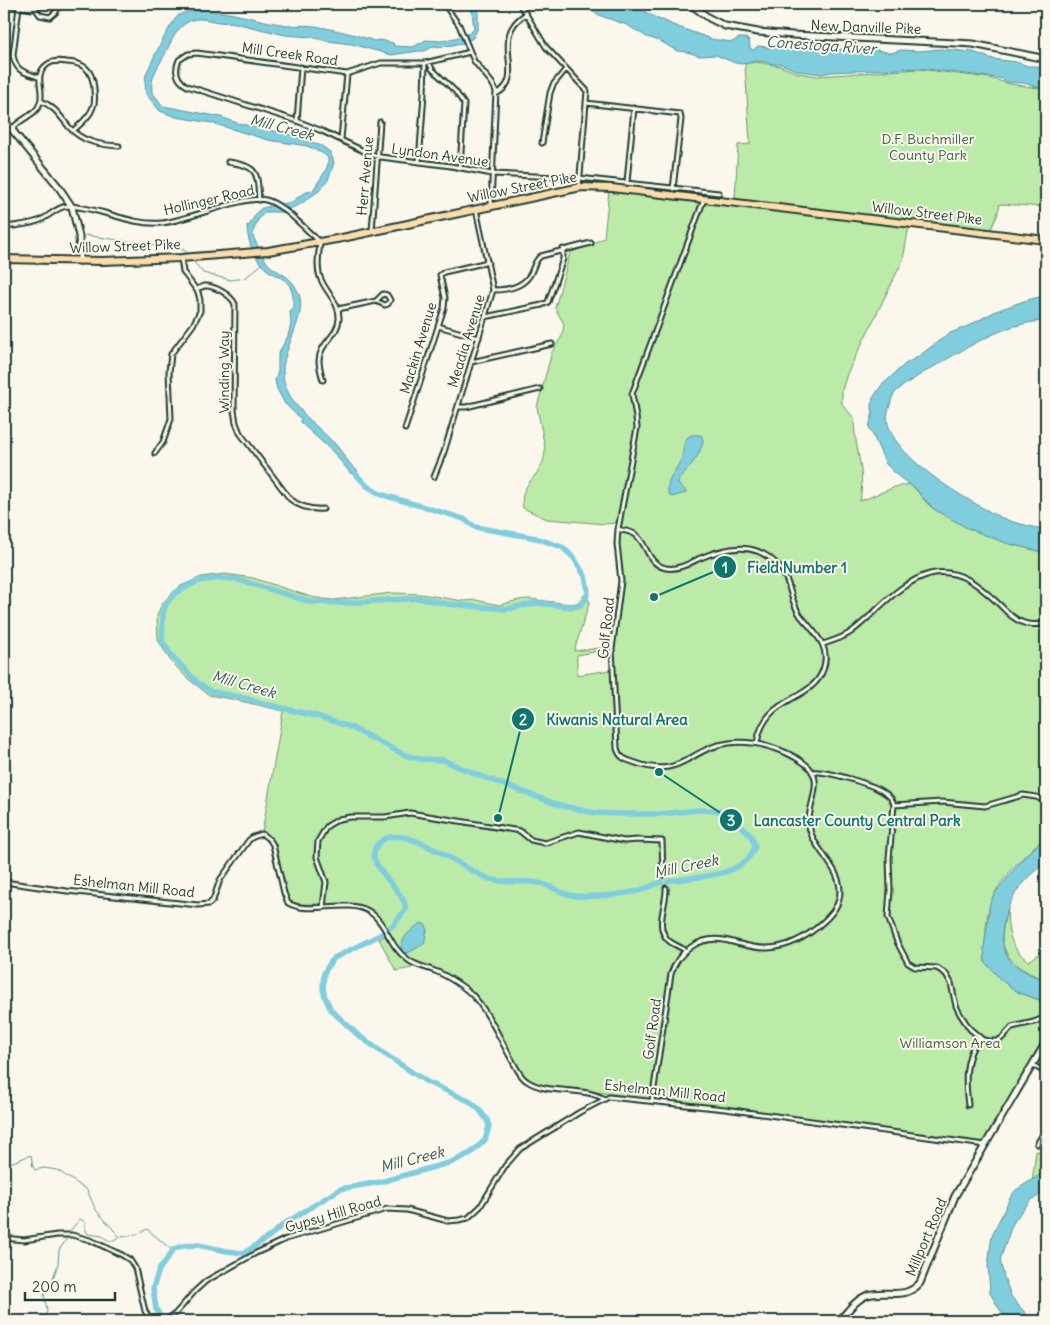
<svg xmlns="http://www.w3.org/2000/svg" width="1050" height="1325" font-family="Delius,sans-serif">
<style>
.green{fill:#bceaa8;stroke:#6e946e;fill-rule:evenodd}
.water{fill:#80cdde;stroke:#59939a}
.lines{fill:none;stroke-linecap:round;stroke-linejoin:round}
.stream{stroke:#59939a;stroke-width:1}
.river{stroke:#80cdde;stroke-width:5.5}
.street-tunnel{stroke:#cfd2c7;stroke-width:3;stroke-dasharray:3 1.5;stroke-linecap:butt}
.street-casing{stroke:#1f3d34;stroke-width:7}
.secondary-casing{stroke:#1f3d34;stroke-width:9}
.highway-casing{stroke:#1f3d34;stroke-width:10}
.street{stroke:#fbf7ec;stroke-width:3}
.secondary{stroke:#fbf7ec;stroke-width:5}
.highway{stroke:#fddcac;stroke-width:6}
.labels{text-anchor:middle;dominant-baseline:central;stroke-width:4;stroke-linejoin:round;paint-order:stroke}
.street-label{font-size:14px;fill:#1f3d34;stroke:#fbf7ec}
.park-label{font-size:14px;fill:#3e604b;stroke:#fbf7ec}
.water-label{font-size:15px;font-style:italic;fill:#325a56;stroke:#fbf7ec}
.leader{fill:none;stroke:#0f766e;stroke-width:2}
.callout-dot{fill:#0f766e;stroke:#fbf7ec;stroke-width:2}
.mark-label{font-size:15px;text-anchor:middle;font-weight:bold;fill:#fff}
.callout-label{font-size:15px;text-anchor:middle;font-weight:bold;fill:#0f766e;stroke:#fbf7ec;stroke-width:4;stroke-linejoin:round;paint-order:stroke}
</style>
<rect width="100%" height="100%" fill="#fbf7ec"/>
<filter id="ink" filterUnits="userSpaceOnUse"><feTurbulence type="fractalNoise" baseFrequency=".02" numOctaves="2"/><feDisplacementMap in="SourceGraphic" scale="10" xChannelSelector="R" yChannelSelector="G"/><feConvolveMatrix kernelMatrix="1 2 1 2 8 2 1 2 1" color-interpolation-filters="sRGB"/></filter>
<g filter="url(#ink)">
<path class="green" d="M755 62 780 66 798 73 818 76 919 69 989 78 1011 84 1038 88 1046 91V207L1000 204 997 216 990 231 735 199 738 145 750 144 745 64Z
M609 190 909 226 903 260 847 374 842 390V404L854 418C854 448 866 468 860 501L895 487 910 484C919 491 924 503 934 509 964 527 996 542 1031 549 1037 550 1041 553 1046 553V837C1028 851 997 881 990 904 985 923 985 942 985 962 1004 984 1018 994 1046 1002V1039L985 1143 572 1089 541 1085 528 1080 523 1075 476 996 441 972 417 963 412 968 396 971 379 939 389 934C385 927 382 919 375 914 358 899 320 905 298 904L290 901 287 896 275 844 269 836 262 833 283 711 236 700 209 695 187 678 170 660 158 640 157 615 162 604 171 594 181 586 201 577 225 574 253 578 311 597 324 599 334 600 392 593 421 594 463 601 476 600 499 605 519 600 529 599 571 604 577 603 584 595 590 601 574 651 615 646 623 586 619 542 622 522 606 524 547 519 523 508C519 488 532 482 540 468 544 462 545 454 545 448L537 407 552 352 562 336 564 324 555 308 570 253 604 238ZM610 649 611 670 577 675V655Z
M1008 907C1006 928 1010 950 1029 961L1046 949V978C1038 978 1034 975 1028 972 998 956 999 937 1008 907Z
M1036 1151 1046 1152V1171L1032 1182Z"/>
<path class="water" d="M471 4H478V28L473 38 463 43 441 47 434 46 425 51H419L391 55 352 44 327 41 311 37 285 35 231 22C218 24 207 18 196 19 178 22 171 42 164 56 157 68 150 78 152 92L163 106 221 117 237 123 273 131 295 136 322 146 331 153 334 163 328 180 318 192H316V193L299 205 282 212H265L258 220 252 234C254 239 266 263 270 266 284 276 292 277 299 294 307 316 283 348 283 371 282 401 318 426 336 445 343 453 349 465 358 471L351 474 334 453 300 422 301 419 285 404 277 389 275 380 278 371V354L288 336 291 324 290 312 294 308C294 301 293 292 289 285 286 279 276 276 270 272 255 262 247 242 247 225L249 226 257 212 262 208 292 202 302 194 313 190 325 172 328 164V158L324 154 307 146 268 140 212 123 176 117 160 111 146 94C145 87 145 81 146 75 149 66 172 19 179 15 206 1 260 23 289 25 297 26 306 25 315 26 335 30 356 34 374 41L380 40 393 43 394 46 413 47 426 40 442 41 455 38 470 33 474 29Z
M578 4H631L660 20H663L673 25 711 39 732 42 739 38H745L749 40 750 48 753 50 758 46 788 49 805 48 856 50 864 53 877 50 891 53 901 50 919 51 941 49 973 52 993 59 1016 62 1028 66H1036L1045 68 1046 90 1024 83 1007 82 1003 79 989 77 920 68 832 72 822 74 798 71 781 64H771L766 62 756 61 742 64 735 63 716 55 700 56 687 52 677 51 660 41 647 37 627 25 601 16Z
M1039 297H1046V321C1005 322 969 347 935 366 925 372 900 386 894 394 891 398 891 403 889 408 873 448 970 502 1000 517 1014 524 1032 525 1046 532V553L1006 543 967 528 934 509 921 496 917 490 899 477 886 464 869 427 873 412 871 405 873 398 881 386 905 364 919 356 948 334 968 326 996 311 1024 301Z
M691 435H701L703 439C703 450 693 463 686 471 682 476 679 477 678 484L685 490 686 493 671 497C661 485 677 471 681 459 684 452 683 445 686 439Z
M1046 837V863C1035 870 1024 880 1016 892 1003 913 992 951 1018 967 1027 973 1036 978 1046 978V1002L1019 993 1001 980 985 962 984 948 990 903 995 893 1025 856Z
M422 923 426 925 427 929 424 944 410 952 403 953C396 943 412 927 422 923Z
M1046 1171V1192L1031 1200 1020 1213 1012 1225 1000 1260 1004 1277 1011 1296 1018 1305 1033 1321H1009L1000 1310 990 1293 988 1265 992 1235 1011 1196 1016 1190Z"/>
<g class="lines">
<path class="stream" d="M85 235 184 250 189 254
M194 262 203 273 231 280 245 278 262 264
M4 1159 10 1163 31 1155 33 1167 35 1170 44 1168 57 1170 87 1190 96 1210 120 1237 136 1235 147 1229 173 1251
M69 1232 80 1219 85 1222V1229L88 1234 102 1236C109 1241 112 1244 120 1237
M37 1321 41 1315 46 1316 47 1310 44 1295 52 1281 58 1264 59 1250 68 1237"/>
<path class="river" d="M163 1321 156 1309 153 1288 159 1270 174 1249 182 1246 198 1245 227 1251 243 1253 247 1251 270 1236 284 1224 340 1189 380 1182 452 1162 471 1153 485 1140 489 1126 487 1120 478 1108 469 1101 427 1082 383 1053 358 1035 331 1010 325 997 323 989 324 973 328 966 334 958 382 934 394 924 406 909C405 888 357 862 380 842 405 820 464 871 490 879 508 885 527 878 546 885 557 889 565 896 577 896 597 897 618 895 638 891 646 889 654 884 662 882 692 876 744 880 755 846L751 836 738 823 726 814 716 810H698L660 814H619L595 813 559 805 475 774 443 760 420 759 405 755 350 727 320 717 257 702 240 697 212 692 198 683 171 655 162 641 163 612 166 604 175 593 198 581 221 578 236 579 311 602 344 603 419 598 448 604 506 609 537 603 573 607 580 605 586 599 588 590 585 576 574 558 562 547 536 538 475 527 464 519 448 514 380 494 367 486 350 468"/>
<path class="street-tunnel" d="M663 875 666 888"/>
<g class="street-casing">
<path id="street" d="M4 4 32 9 41 4
M444 4 459 25 474 61 492 83 496 91 491 205
M519 4 526 14
M19 7 13 55C16 72 24 72 38 77
M35 8 40 15 50 17 56 12 59 4
M470 52 425 63H381L347 74 197 53 188 54 179 60C174 71 177 80 187 86L297 121 322 131 372 155 381 157 451 166 492 174 579 178 719 193
M429 62 432 69 455 91 464 104 460 168
M496 94C529 78 487 37 526 14L546 47 587 91 579 187
M41 101C55 107 60 116 69 127 82 142 100 145 119 146
M586 103 680 114 681 119 673 189
M297 121 301 67
M12 129C20 118 36 116 40 103 45 89 32 75 48 64 53 60 61 61 67 62 85 63 92 70 94 88 94 95 96 101 93 107 90 117 80 124 73 131
M341 139 347 74
M542 143 550 93 553 85 566 69
M228 162C259 166 257 173 259 200
M419 162 424 94 425 63
M627 182 634 108
M4 227C15 226 27 225 38 221 48 218 57 206 68 206 100 207 130 226 162 223 189 220 244 195 266 200 283 204 307 231 320 242 319 254 316 266 320 277 325 292 340 302 339 319 338 336 320 343 319 360 319 367 321 373 323 380
M372 231 380 122
M197 289C199 288 202 287 204 286 214 285 231 295 235 304L234 410 236 423 240 433 290 499C300 507 310 510 323 509
M493 290C507 290 524 287 531 273 534 266 535 260 541 256L591 243
M338 309 376 301 383 294 387 295 390 300 388 304 385 305 376 301
M485 317 542 305 548 302 563 259V249
M438 326 479 338
M471 362 552 344
M458 407H466L540 389
M405 429 444 308 445 298 440 275 444 272 488 262
M155 453 163 442 171 419 169 372 171 354 193 325 200 311V300L198 292 183 272 181 258
M434 477 444 452 493 290 476 209
M618 529C624 531 631 531 636 535 648 545 647 564 666 568 678 570 688 564 698 559 728 546 758 540 781 569 791 583 790 601 800 615 813 632 832 645 823 670 811 703 765 694 757 743
M823 644C832 641 843 638 851 632 877 613 897 583 930 574 959 567 980 586 1000 605 1007 612 1014 620 1024 623 1031 626 1039 624 1046 624
M812 772C825 770 875 785 885 793 890 796 893 800 894 805
M1046 801 1036 797 1023 795 985 806 942 802 894 805 889 858 890 890 888 917 897 942 908 963 915 967 937 968 946 974 951 983 956 1006 960 1014 970 1029 983 1040 989 1041H997L1002 1038 1012 1027 1034 1022 1046 1017
M4 882 67 891 198 905 209 904 213 900 220 880 249 840 253 837 262 834 270 840 273 845 284 893 288 903C311 916 347 897 370 912 387 924 389 946 407 959 415 966 425 967 435 971 446 975 468 989 475 998 491 1016 500 1040 512 1060 516 1067 520 1077 527 1081 547 1095 584 1086 604 1099
M666 888C667 905 654 926 668 940 673 945 680 946 686 951
M323 907 326 882 317 857 318 841 327 826 339 819 351 817H385L410 813 520 831 531 840 545 843 579 832 624 841 638 840 662 841 663 875
M1033 1065 1046 1073
M652 1101 671 974C678 951 700 936 724 940 739 943 753 949 768 948 789 947 807 937 822 923 832 914 840 905 840 891 840 866 813 850 809 826 806 805 828 780 804 763 783 748 754 740 729 743 688 748 682 781 633 762 624 759 619 757 617 748L612 649 621 581 617 544 618 529 637 428 636 417 632 394 704 199
M968 1105C965 1081 964 1058 979 1037
M1037 1144 1046 1129
M4 1238 24 1240 57 1235H72L90 1240 122 1255 130 1260 135 1268 145 1311 151 1321
M164 1321 175 1314 195 1291 206 1281 256 1253 286 1239 387 1209 407 1210 448 1221 459 1220 468 1218 480 1207 505 1166 520 1149 580 1112 609 1097 725 1109 985 1145"/>
</g>
<g class="secondary-casing">
<path id="secondary" d="M690 4 709 18 725 26 758 32 793 35 956 43 973 44 1046 59
M4 120 58 186 72 207 79 236 80 261
M839 1321C847 1312 856 1299 868 1295 886 1289 904 1301 920 1283L955 1196 1046 1042"/>
</g>
<g class="highway-casing">
<path id="highway" d="M4 259 102 261 181 258 268 251 342 238 581 187 612 188 1046 240"/>
</g>
<use href="#street" class="street"/>
<use href="#secondary" class="secondary"/>
<use href="#highway" class="highway"/>
</g>
</g>
<g class="labels">
<g class="street-label">
<text transform="translate(866 27) rotate(2)">New Danville Pike</text>
<text transform="translate(290 54) rotate(8)">Mill Creek Road</text>
<text transform="translate(440 155) rotate(8)">Lyndon Avenue</text>
<text transform="translate(365 176) rotate(-85)">Herr Avenue</text>
<text transform="translate(522 187) rotate(-11)">Willow Street Pike</text>
<text transform="translate(209 200) rotate(-13)">Hollinger Road</text>
<text transform="translate(927 213) rotate(7)">Willow Street Pike</text>
<text transform="translate(125 246) rotate(-2)">Willow Street Pike</text>
<text transform="translate(466 341) rotate(-73)">Meadia Avenue</text>
<text transform="translate(418 348) rotate(-73)">Mackin Avenue</text>
<text transform="translate(224 372) rotate(-90)">Winding Way</text>
<text transform="translate(606 628) rotate(-84)">Golf Road</text>
<text transform="translate(134 886) rotate(6)">Eshelman Mill Road</text>
<text transform="translate(652 1029) rotate(-82)">Golf Road</text>
<text transform="translate(665 1091) rotate(6)">Eshelman Mill Road</text>
<text transform="translate(333 1214) rotate(-16)">Gypsy Hill Road</text>
<text transform="translate(926 1237) rotate(-67)">Millport Road</text>
</g>
<g class="park-label">
<text x="928" y="139">D.F. Buchmiller<tspan x="928" dy="16">County Park</tspan></text>
<text x="950" y="1043">Williamson Area</text>
</g>
<g class="water-label">
<text transform="translate(821 45) rotate(4)">Conestoga River</text>
<text transform="translate(282 127) rotate(15)">Mill Creek</text>
<text transform="translate(244 684) rotate(16)">Mill Creek</text>
<text transform="translate(686 866) rotate(-12)">Mill Creek</text>
<text transform="translate(412 1159) rotate(-14)">Mill Creek</text>
</g>
</g>
<path class="leader" d="M654 597L725 567M498 818L523 719M659 772L731 820"/>
<g class="callout-dot">
<circle cx="654" cy="597" r="5"/>
<circle cx="498" cy="818" r="5"/>
<circle cx="659" cy="772" r="5"/>
<circle cx="725" cy="567" r="12"/>
<circle cx="523" cy="719" r="12"/>
<circle cx="731" cy="820" r="12"/>
</g>
<g class="mark-label">
<text x="725" y="573">1</text>
<text x="523" y="725">2</text>
<text x="731" y="826">3</text>
</g>
<g class="callout-label">
<text x="797" y="573">Field Number 1</text>
<text x="617" y="725">Kiwanis Natural Area</text>
<text x="857" y="826">Lancaster County Central Park</text>
</g>
<rect width="1050" height="1325" fill="none" stroke="#fbf7ec" stroke-width="20"/>
<rect x="10" y="10" width="1030" height="1305" fill="none" stroke="#1f3d34" stroke-width="2" filter="url(#ink)"/>
<path d="M25 1292v8h90v-8" fill="none" stroke="#1f3d34" stroke-width="2.5"/>
<text x="32" y="1292" font-size="15" fill="#1f3d34" stroke="#fbf7ec" stroke-width="4" paint-order="stroke">200 m</text>
</svg>
